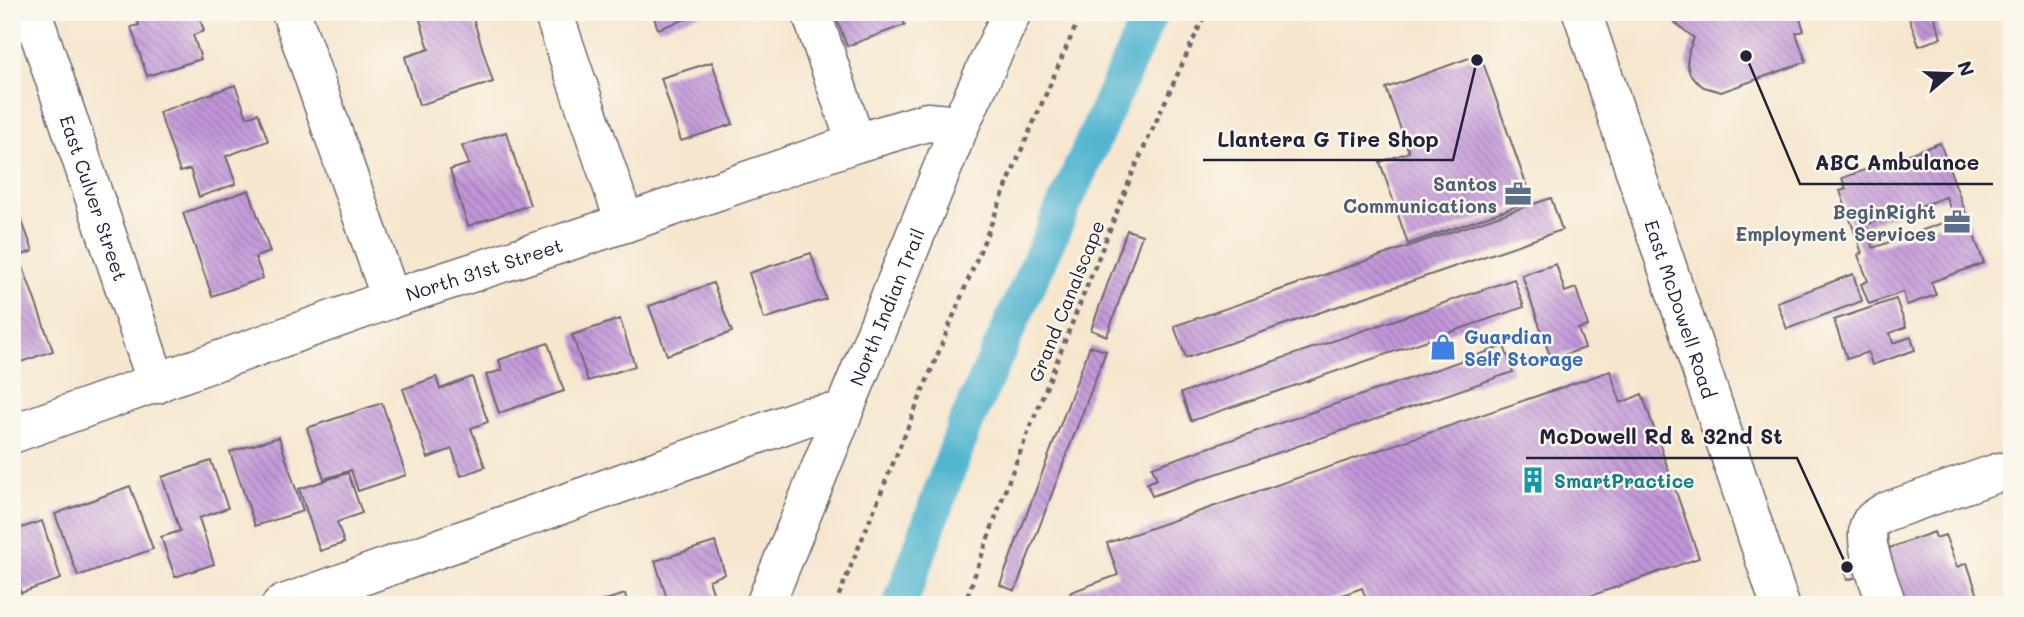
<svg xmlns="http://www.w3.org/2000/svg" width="2024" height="617" font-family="Mali,sans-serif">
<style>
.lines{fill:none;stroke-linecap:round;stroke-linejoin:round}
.canal{stroke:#52b6d0;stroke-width:35}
.building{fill:url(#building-back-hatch);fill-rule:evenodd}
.minor-casing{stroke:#6c676e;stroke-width:41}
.major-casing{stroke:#6c676e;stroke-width:41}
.path{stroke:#6c676e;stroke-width:4.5;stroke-dasharray:5 5;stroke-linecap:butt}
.minor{stroke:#fff;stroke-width:38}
.major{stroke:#fff;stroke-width:38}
.labels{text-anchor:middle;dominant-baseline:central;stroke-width:5;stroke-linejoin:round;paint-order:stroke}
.service-label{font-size:19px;font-weight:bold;fill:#4e5e75;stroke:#fbf7ec;text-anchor:end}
.street-label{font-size:19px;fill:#22223b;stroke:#fbf7ec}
.shop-label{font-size:19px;font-weight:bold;fill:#366cbe;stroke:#fbf7ec;text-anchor:start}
.culture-label{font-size:19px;font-weight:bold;fill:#0d838f;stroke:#fbf7ec;text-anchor:start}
.leader{fill:none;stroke:#22223b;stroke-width:2.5}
.callout-dot{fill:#22223b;stroke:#fbf7ec;stroke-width:2.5}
.callout-label{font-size:21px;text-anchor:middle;font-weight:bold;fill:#22223b;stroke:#fbf7ec;stroke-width:5;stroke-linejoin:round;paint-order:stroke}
</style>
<defs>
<pattern id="building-back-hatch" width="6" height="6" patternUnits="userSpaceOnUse" patternTransform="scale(1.75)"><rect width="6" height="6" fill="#c195d8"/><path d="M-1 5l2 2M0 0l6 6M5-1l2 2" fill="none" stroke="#9c79b0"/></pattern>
</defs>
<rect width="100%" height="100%" fill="#fbf7ec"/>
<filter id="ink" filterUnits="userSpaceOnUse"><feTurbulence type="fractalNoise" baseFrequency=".0143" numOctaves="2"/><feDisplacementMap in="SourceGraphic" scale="14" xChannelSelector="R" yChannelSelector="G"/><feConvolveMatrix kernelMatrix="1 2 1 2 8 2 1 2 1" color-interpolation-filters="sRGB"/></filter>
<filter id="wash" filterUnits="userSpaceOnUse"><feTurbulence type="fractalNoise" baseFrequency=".00686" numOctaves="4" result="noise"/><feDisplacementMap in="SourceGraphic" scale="28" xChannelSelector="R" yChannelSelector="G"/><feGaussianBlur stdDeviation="1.57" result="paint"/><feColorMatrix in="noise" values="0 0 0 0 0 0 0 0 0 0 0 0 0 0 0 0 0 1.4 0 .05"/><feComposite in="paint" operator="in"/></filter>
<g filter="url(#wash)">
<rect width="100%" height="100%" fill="#f6e6ce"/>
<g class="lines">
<path class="canal" d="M900 605 963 430 1151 12"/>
</g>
<g id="blocks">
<path class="building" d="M135 12H198L204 31 193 35 201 59 147 76 131 27 139 25Z
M446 12H471L493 82 419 105 405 57 429 49 420 20Z
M652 12H703V13L658 29Z
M834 12H900L905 25 847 46Z
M1670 12H1798L1804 31 1796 33 1806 62 1721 92 1704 87 1697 82 1690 74 1687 64 1689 50 1694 38 1674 22Z
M1907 12H1933L1941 38 1919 46Z
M1480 54 1532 201 1408 244 1380 162 1409 152 1386 88Z
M712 62 733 124 681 141 661 78Z
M235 85 247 117 258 113 268 141 226 156 236 184 199 197 190 169 180 172 159 112Z
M506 132 530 205 468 226 450 170 469 164 462 146Z
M1940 143 1984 263 1931 282 1936 295 1907 305 1903 292 1869 304 1861 284 1868 281 1858 255 1862 253 1840 191 1846 189 1842 178ZM1946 197 1954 219 1873 248 1865 225Z
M249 190 270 252 255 257 263 278 212 296 183 213Z
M12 194 33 251 12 259Z
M1551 198 1562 230 1186 358 1174 326Z
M1127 230 1142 235 1107 336 1091 330Z
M811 253 826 299 764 319 749 273Z
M1556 264 1565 292 1576 288 1588 326 1578 329 1585 348 1551 359 1522 275Z
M23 267 53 351 12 365V271Z
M2012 273V291H2011L2006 275Z
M1853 274 1862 301 1787 329 1777 302Z
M1514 279 1524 307 1191 421 1181 393Z
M713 283 732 332 667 355 649 306Z
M1896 299 1906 327 1890 333 1893 343 1911 337 1915 350 1872 365 1868 352 1847 359 1834 320Z
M620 319 635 366 588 381 572 335Z
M548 343 564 391 499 413 486 375 502 370 499 360Z
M1090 346 1106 351 1015 591 1000 585Z
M1504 346 1513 372 1152 496 1147 483 1157 479 1152 467Z
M1610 371 1621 403 1642 394 1699 558 1565 605H1368L1362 588 1314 605H1066L1071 592 1118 575 1107 543Z
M436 377 440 389 472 377 488 422 471 428 485 467 461 476 452 449 428 458 403 389Z
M382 403 406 475 358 491 351 470 324 479 307 428Z
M279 437 303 511 255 526 230 452Z
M211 461 228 508 199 518 214 564 175 577 161 537 180 531 162 477Z
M348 473 362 513 337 522 344 543 320 551 299 489Z
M130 486 153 549 78 576 55 514Z
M42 521 61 579 21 593 17 583 12 585V531Z
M1934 532 1936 538 1945 535 1957 567 1967 563 1981 605H1896L1878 552Z
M715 542 725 574 709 580 717 605H669L655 561Z
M1851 558 1857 577 1847 580 1843 566Z
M625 594 628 605H592V604Z"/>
</g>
</g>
<g filter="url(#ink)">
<use href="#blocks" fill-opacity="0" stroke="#6c676e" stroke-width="2"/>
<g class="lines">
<g class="minor-casing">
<g id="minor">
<path id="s1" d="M32 12 157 384"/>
<path d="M291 12 391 299"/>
<path d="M553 12 625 223"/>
<path d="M811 12 856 143"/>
<path id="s2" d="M12 434 391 299 625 223 856 143 927 122 960 125"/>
<path d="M281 605 806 417 843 412"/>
<path id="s3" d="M765 605 960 125 1012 12"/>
<path d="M1887 605C1881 586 1860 539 1871 522 1874 518 1881 515 1885 512L2000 472"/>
</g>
</g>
<g class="major-casing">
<g id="major">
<path id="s4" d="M1582 12 1780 605"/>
</g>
</g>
<path class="path" d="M835 605 1021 151 1082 12
M964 605 1009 480 1133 172 1206 12"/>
<use href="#minor" class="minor"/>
<use href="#major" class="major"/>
</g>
</g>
<defs>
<g id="office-bare" transform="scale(2.1)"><path d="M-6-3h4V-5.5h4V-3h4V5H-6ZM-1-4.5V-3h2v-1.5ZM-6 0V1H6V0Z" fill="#5c6f8a" stroke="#fbf7ec" stroke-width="2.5" paint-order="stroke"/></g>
<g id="shop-bare" transform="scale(2.1)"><path d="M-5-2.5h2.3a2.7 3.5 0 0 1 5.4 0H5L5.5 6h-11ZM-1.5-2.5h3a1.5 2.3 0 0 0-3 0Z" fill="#3f7fe0" stroke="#fbf7ec" stroke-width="2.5" paint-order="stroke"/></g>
<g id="building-bare" transform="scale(2.1)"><path d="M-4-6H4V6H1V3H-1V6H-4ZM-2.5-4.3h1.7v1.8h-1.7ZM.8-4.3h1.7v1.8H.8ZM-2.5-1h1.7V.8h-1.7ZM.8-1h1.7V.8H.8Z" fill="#0f9aa8" stroke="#fbf7ec" stroke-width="2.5" paint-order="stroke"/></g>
</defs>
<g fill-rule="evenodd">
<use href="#office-bare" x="1518" y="194"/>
<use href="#office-bare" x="1957" y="222"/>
<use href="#shop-bare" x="1443" y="347"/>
<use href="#building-bare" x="1533" y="480"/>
</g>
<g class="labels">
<g class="service-label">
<text x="1497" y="183">Santos<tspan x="1497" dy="22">Communications</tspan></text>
<text x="1936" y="211">BeginRight<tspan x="1936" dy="22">Employment Services</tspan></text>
</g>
<g class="street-label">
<text stroke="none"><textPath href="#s1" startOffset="196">East Culver Street</textPath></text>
<text stroke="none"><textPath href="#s2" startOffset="500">North 31st Street</textPath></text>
<text transform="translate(1066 301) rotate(-68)">Grand Canalscape</text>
<text stroke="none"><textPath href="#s3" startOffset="322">North Indian Trail</textPath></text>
<text stroke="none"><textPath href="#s4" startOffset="313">East McDowell Road</textPath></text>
</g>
<g class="shop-label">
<text x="1464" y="336">Guardian<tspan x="1464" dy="22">Self Storage</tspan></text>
</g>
<g class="culture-label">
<text x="1554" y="480">SmartPractice</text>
</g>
</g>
<path class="leader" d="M1477 60L1453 160H1203M1746 56L1800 184H1993M1847 567L1797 458H1526"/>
<g class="callout-dot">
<circle cx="1477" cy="60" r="7"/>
<circle cx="1746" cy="56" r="7"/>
<circle cx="1847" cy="567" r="7"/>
</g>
<g class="callout-label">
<text x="1328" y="147">Llantera G Tire Shop</text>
<text x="1897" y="170">ABC Ambulance</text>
<text x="1661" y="444">McDowell Rd &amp; 32nd St</text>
</g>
<rect width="2024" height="617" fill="none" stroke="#fbf7ec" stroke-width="42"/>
<g transform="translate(1950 74) rotate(71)" stroke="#fbf7ec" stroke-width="5" paint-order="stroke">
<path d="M0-5L12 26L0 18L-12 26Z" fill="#22223b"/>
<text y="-10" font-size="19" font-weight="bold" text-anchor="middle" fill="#22223b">N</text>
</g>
</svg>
